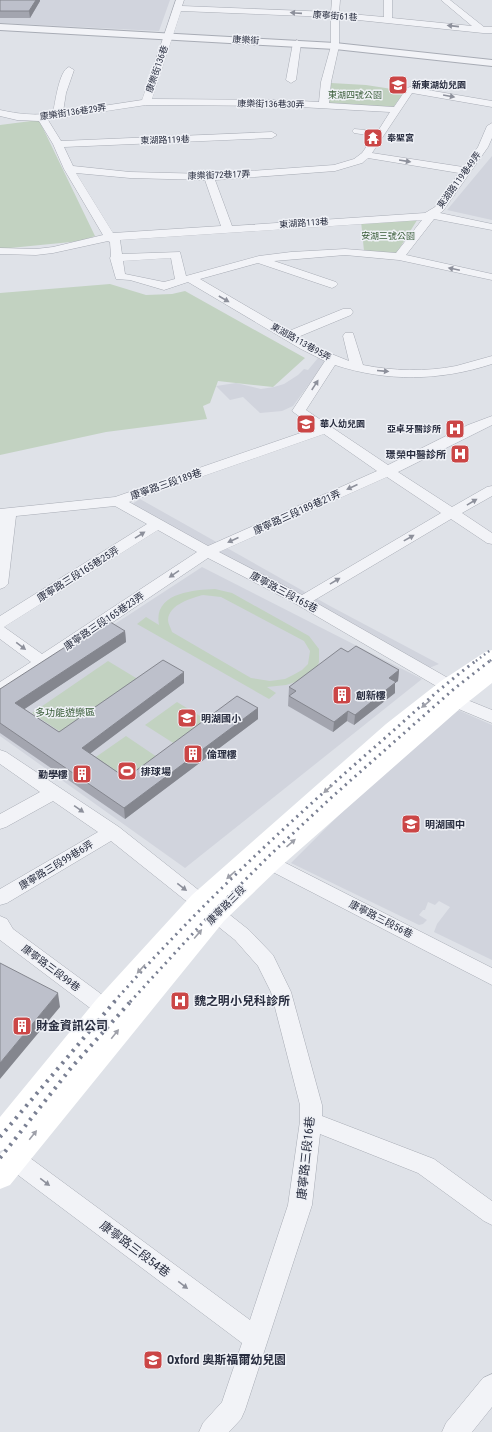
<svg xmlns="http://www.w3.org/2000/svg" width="492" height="1432" font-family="'Roboto Condensed','Noto Sans TC',sans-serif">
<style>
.built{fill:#d1d4dd}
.green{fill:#c2d2c1;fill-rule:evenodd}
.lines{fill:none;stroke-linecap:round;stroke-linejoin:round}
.minor-casing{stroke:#a8acb5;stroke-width:1}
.tertiary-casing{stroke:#a8acb5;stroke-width:2}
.minor{fill:#f2f3f7;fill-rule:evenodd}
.tertiary{fill:#f2f3f7;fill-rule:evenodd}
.secondary{fill:#fff;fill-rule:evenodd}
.rail-far2{stroke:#797f92;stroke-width:2.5;stroke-dasharray:1.5 3.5;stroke-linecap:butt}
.rail-far1{stroke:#797f92;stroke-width:3;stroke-dasharray:2 4.5;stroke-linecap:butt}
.rail{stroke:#797f92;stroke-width:4;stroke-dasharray:2.5 5.5;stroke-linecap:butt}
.wall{fill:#a3a5af}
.shaded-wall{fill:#84868e}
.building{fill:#bdc0cb;stroke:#84868e}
.oneway{fill:#8d909b}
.oneway2{fill:#9ea0a9}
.labels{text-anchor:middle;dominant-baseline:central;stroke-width:3;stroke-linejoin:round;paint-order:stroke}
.far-street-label{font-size:9px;fill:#282d3f;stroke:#eff1f6}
.far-poi-label{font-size:9px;font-weight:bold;fill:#282d3f;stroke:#eff1f6;text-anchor:start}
.far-park-label{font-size:9px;fill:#375b36;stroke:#eff1f6}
.poi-label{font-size:10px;font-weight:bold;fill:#282d3f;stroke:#eff1f6;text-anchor:start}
.street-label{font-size:10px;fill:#282d3f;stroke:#eff1f6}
.park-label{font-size:10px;fill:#375b36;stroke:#eff1f6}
.near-poi-label{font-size:12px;font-weight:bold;fill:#282d3f;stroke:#eff1f6;text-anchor:start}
.near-street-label{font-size:12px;fill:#282d3f;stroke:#eff1f6}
</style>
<rect width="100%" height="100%" fill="#dfe2e8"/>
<path class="built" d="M0 0H170L159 31H158L0 23Z
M492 156V220L447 210Z
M318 358 326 361 293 406 282 411 260 413 243 397 230 400 216 386 236 383 261 389 274 387 284 384 298 375 304 369 308 370Z
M140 499 330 606 439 664 419 672 124 509Z
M202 567 422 679 185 868 0 736V699Z
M458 710 492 725V960L434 932 437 924 450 907 439 901 435 905 428 902 425 910H423L419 915 427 920 423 924 419 925 291 863 344 810Z"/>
<path class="green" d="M331 83 366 85 405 91 392 109 327 104Z
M39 120 95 236 81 241 0 249V125Z
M419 217 396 254 364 251 361 221Z
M110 284 146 295 172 294 185 291 305 358 273 387 218 381 210 403 203 406 207 419 106 432 0 455V293Z
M215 589 232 593 309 636 319 649V662L317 667 302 680 286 685 267 687 276 693 269 699 137 624 146 617 159 625C153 593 193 590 215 589ZM203 595 221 597 304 641 310 651 308 664 302 670 293 675 285 679 270 681 251 678 172 632C171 628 168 624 168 620 169 604 192 598 203 595Z
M108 661 141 681 65 735 32 713Z
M177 702 210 722 178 746 145 725Z
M126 736 160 759 127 782 93 759Z"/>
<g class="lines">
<g class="minor-casing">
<path id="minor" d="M176 0H184L182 6 331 12 332 0H340L339 13 384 17V0H392V18L472 26 441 0H450L484 27H492V33H483L339 18V46L331 82 329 103 394 107 407 88 410 87 492 101V107L412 93 372 153 463 167 478 147 487 126 492 123V138L488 147 443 211 440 213 492 224V230L434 219 406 255 492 274V280L399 260 345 255 274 261 336 282 338 284 336 286 332 288 258 263 200 279 289 331 343 309H351L353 312 351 315 298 337 324 351 349 361 343 336 345 333H353L363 365C393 371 426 372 456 366 468 363 480 359 492 356V364C440 381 387 382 335 365L306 410 388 465 468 425 492 416V425L398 472 452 507 487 487 492 486V496L462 513 492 533V544L487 543 451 519 313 601 455 682 457 686 455 690 449 691 443 690 296 604 208 558 6 694 0 695V682L31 662 0 639V616L147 524 115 506 16 516 8 584 5 587 0 589V509L115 497 315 428 292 411 325 361 301 349 188 282 164 290 130 280 116 279 110 258 111 256 110 242 108 241 53 253 36 255 0 254V248L36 249 53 247 103 235 64 169 53 144 39 121 17 120 0 116V110C18 114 35 116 53 113 55 104 59 70 69 67L74 70 66 93 63 112 142 100ZM181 11 331 17V46L321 82 319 102 282 100 152 99ZM146 105 282 106 390 112 378 131 354 129 352 131 354 133 374 136 362 153 354 159 334 165 209 174 130 172 73 166 64 147 272 138 277 135 272 132 61 141 48 120ZM368 158 459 173 435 207 425 213 232 226 215 180 335 171 362 163ZM76 173 130 178 205 180 221 226 113 233ZM422 220 396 253 345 249 291 252 259 256 186 276 180 252 122 254 120 240ZM171 258 175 279 164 282 125 274 123 261ZM324 434 377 471 208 546 129 502ZM387 477 441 513 302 595 219 552ZM158 530 197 552 42 654 4 627Z
M297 40 301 43 296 80 291 83 286 80 293 43Z
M455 695 492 710V723L449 705 447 701 449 697Z
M0 750 6 752 119 827 249 930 273 955 291 992 322 1105V1116L434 1159 492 1201V1225L484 1221 418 1173 320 1134 312 1205 245 1410 241 1419 229 1432H199L203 1423 222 1402 242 1343 6 1166 3 1159 6 1152 14 1149 22 1152 250 1320 288 1205 300 1121V1105L271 992 258 966 235 940 111 841 7 903 0 905V889L98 832 53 801 6 827 0 829V814L40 792 0 764Z
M270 855 492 968V985L263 867 261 862 263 857Z
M0 916 7 919 13 929 112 1002 115 1008 112 1014 105 1016 98 1014 0 940Z
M492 1374V1407L472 1432H442L446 1423 483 1378Z"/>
</g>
<g class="tertiary-casing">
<path id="tertiary" d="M0 24 335 43 492 60V66L335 49 0 30Z"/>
</g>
<use href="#minor" class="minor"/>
<use href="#tertiary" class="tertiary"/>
<path class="secondary" d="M492 650V683L463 706 279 868 224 921 10 1185 0 1189V1154L5 1149 0 1151V1117L96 1000 192 895 386 724 441 681 485 652Z"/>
<path class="rail-far2" d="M476 661 492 649
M490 661 492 659"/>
<path class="rail-far1" d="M114 1002C193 912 279 831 369 752 405 721 439 688 477 660
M130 1002 207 918 270 855 333 796 455 688 491 660"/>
<path class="rail" d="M0 1137 115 1001
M0 1158 71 1068 131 1001"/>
</g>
<path class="wall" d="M0 0H40V1L30 18H0Z
M125 631 126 642 24 709 59 732 184 683 90 753 126 778 258 708V719L125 819 0 733V689Z
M348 652 399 670 398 681 395 683V693L354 725 347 721 333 732 288 706 289 687Z"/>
<path class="shaded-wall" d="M36 0H40V1L30 18 29 11Z
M125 631 126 642 17 714 15 703Z
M399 670 398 681 395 683V693L354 725 355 715 389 678Z
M184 672V683L83 759 82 748Z
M258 708V719L125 819 124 808Z
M348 711 347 721 333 732 334 722Z
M58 993 60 1007 0 1079V1063Z"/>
<path class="building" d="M0 0H36L29 11H0Z
M107 620 125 631 15 703 59 732 163 660 184 672 82 748 126 778 237 696 258 708 124 808 0 723V689Z
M356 646 399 670 389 678 396 682 355 715 348 711 334 722 289 696 296 691 289 687 341 648 348 652Z
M0 963 58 993 0 1063Z"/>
<defs><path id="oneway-solid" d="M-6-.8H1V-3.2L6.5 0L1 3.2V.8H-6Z"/></defs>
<g class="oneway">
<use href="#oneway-solid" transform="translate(296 13) rotate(-176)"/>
<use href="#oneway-solid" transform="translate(453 26) rotate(-174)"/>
<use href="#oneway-solid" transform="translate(449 96) rotate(10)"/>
<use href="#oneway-solid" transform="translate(405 161) rotate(9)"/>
<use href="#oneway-solid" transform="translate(454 269) rotate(-168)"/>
<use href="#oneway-solid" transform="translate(224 299) rotate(30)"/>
<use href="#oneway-solid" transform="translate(383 371) rotate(5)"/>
<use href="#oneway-solid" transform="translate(315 385) rotate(-57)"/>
<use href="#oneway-solid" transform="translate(352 487) rotate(156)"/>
<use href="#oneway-solid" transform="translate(472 502) rotate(-31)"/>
<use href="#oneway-solid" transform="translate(140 535) rotate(-32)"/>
<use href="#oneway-solid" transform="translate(409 538) rotate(-29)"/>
<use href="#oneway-solid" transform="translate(233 540) rotate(156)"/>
<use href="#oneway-solid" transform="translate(174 574) rotate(146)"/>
<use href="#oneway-solid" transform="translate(335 581) rotate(-31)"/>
<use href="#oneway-solid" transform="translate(21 646) rotate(37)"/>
<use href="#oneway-solid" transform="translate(79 809) rotate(35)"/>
<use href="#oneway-solid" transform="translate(182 887) rotate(38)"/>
<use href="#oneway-solid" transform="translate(45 1182) rotate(37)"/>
<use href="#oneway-solid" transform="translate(183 1285) rotate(37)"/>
</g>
<g class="oneway2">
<use href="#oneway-solid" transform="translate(426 704) rotate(141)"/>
<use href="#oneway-solid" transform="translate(328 789) rotate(138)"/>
<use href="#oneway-solid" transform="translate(291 843) rotate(-41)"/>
<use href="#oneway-solid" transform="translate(231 875) rotate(138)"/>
<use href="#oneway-solid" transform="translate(198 934) rotate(-50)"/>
<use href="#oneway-solid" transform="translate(141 969) rotate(132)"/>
<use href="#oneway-solid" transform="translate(115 1034) rotate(-51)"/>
<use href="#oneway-solid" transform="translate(33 1135) rotate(-51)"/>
</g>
<defs>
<g id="school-square" transform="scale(1)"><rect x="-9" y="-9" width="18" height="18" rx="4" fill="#cb4646" stroke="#eff1f6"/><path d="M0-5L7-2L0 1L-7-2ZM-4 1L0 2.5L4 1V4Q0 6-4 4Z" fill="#fff"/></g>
<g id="temple-square" transform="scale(1)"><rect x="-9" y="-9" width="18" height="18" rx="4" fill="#cb4646" stroke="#eff1f6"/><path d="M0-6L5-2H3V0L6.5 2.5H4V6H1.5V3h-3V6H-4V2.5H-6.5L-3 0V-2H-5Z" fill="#fff"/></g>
<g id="hospital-square" transform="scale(1)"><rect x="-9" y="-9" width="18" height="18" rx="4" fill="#cb4646" stroke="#eff1f6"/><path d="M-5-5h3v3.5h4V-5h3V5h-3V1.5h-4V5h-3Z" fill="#fff"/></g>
<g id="building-square" transform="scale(1)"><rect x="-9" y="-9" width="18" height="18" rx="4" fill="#cb4646" stroke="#eff1f6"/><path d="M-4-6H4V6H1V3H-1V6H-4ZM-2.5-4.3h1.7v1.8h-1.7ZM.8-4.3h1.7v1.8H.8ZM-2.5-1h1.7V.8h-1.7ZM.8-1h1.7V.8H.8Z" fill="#fff"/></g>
<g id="stadium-square" transform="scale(1)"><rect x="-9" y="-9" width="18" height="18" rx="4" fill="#cb4646" stroke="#eff1f6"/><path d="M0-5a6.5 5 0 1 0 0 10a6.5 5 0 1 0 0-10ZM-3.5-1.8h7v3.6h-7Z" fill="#fff"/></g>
</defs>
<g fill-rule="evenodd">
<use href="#school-square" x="398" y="85"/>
<use href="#temple-square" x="373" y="138"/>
<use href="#school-square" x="306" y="424"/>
<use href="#hospital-square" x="455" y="429"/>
<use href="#hospital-square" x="460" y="454"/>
<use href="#building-square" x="342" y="695"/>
<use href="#school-square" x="187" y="718"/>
<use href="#building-square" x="193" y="754"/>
<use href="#stadium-square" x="127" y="771"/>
<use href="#building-square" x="82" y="774"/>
<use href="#school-square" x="411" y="824"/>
<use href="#hospital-square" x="180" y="1001"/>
<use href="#building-square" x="22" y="1026"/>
<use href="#school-square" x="153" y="1360"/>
</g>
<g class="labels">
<g class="far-street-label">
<text transform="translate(335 16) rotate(4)">康寧街61巷</text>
<text transform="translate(246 40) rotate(3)">康樂街</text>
<text transform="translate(157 69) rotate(-71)">康樂街136巷</text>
<text transform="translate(271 104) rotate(1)">康樂街136巷30弄</text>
<text transform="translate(73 112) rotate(-8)">康樂街136巷29弄</text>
<text transform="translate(165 140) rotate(-2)">東湖路119巷</text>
<text transform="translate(219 175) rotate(-2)">康樂街72巷17弄</text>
<text transform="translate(459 180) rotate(-54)">東湖路119巷49弄</text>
<text transform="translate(304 223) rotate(-4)">東湖路113巷</text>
<text transform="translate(301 342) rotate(29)">東湖路113巷95弄</text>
</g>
<g class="far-poi-label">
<text x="412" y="85">新東湖幼兒園</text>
<text x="387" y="138">奉聖宮</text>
<text x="320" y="424">華人幼兒園</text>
<text x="441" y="429" text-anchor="end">亞卓牙醫診所</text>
</g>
<g class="far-park-label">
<text x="355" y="95">東湖四號公園</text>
<text x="388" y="236">安湖三號公園</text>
</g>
<g class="poi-label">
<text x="446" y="454" text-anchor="end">璟榮中醫診所</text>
<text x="356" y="695">創新樓</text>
<text x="201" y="718">明湖國小</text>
<text x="207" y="754">倫理樓</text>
<text x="141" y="771">排球場</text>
<text x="68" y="774" text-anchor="end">勤學樓</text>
<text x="425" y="824">明湖國中</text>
</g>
<g class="street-label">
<text transform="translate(166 484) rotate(-19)">康寧路三段189巷</text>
<text transform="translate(297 512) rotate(-24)">康寧路三段189巷21弄</text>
<text transform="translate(78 574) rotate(-32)">康寧路三段165巷25弄</text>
<text transform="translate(284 592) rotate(28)">康寧路三段165巷</text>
<text transform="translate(104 621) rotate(-34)">康寧路三段165巷23弄</text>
<text transform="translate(56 865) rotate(-31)">康寧路三段99巷6弄</text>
<text transform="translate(226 905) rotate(-45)">康寧路三段</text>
<text transform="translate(381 919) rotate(27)">康寧路三段56巷</text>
<text transform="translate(51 968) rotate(37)">康寧路三段99巷</text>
</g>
<g class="park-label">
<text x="65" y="712">多功能遊樂區</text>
</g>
<g class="near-poi-label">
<text x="194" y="1001">魏之明小兒科診所</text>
<text x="36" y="1026">財金資訊公司</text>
<text x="167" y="1360">Oxford 奧斯福爾幼兒園</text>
</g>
<g class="near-street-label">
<text transform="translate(306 1158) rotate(-84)">康寧路三段16巷</text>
<text transform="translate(135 1249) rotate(37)">康寧路三段54巷</text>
</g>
</g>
</svg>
